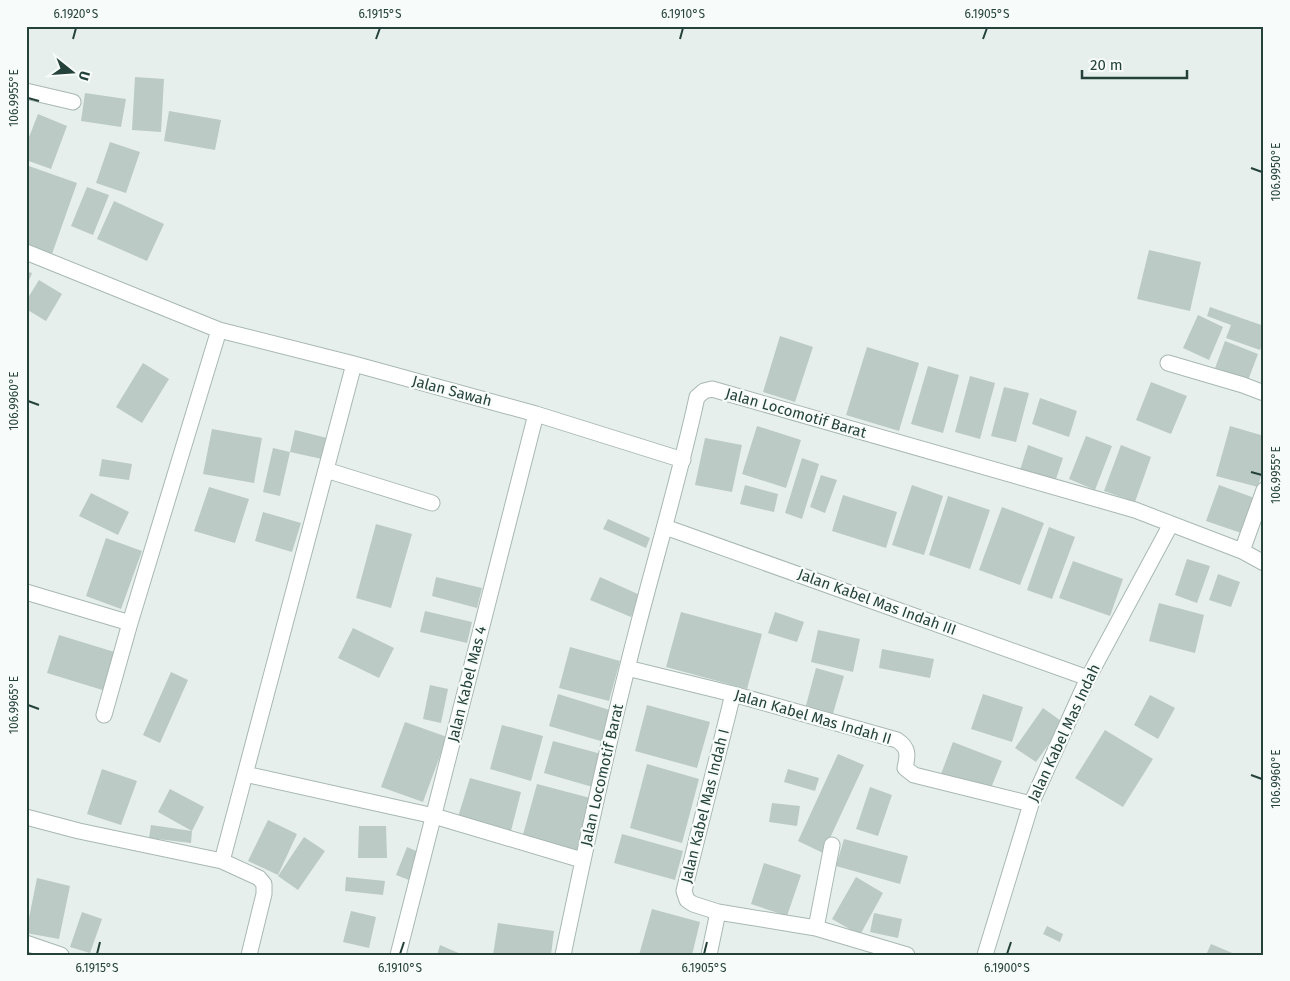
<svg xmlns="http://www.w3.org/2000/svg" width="1290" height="981" font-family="'Fira Sans',sans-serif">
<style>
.building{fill:#bbcac4}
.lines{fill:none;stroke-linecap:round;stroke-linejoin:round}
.minor-casing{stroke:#a8b8b2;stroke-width:17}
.minor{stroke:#fff;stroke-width:15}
.ticks{fill:none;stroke:#24423a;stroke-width:2}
.labels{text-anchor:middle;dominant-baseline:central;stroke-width:4.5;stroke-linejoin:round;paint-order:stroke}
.street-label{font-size:15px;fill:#24423a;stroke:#f7fbf9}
.neatline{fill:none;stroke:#24423a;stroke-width:2}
.ticks-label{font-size:12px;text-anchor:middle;fill:#24423a}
</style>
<rect width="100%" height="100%" fill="#e6efeb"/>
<path class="building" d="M135 77 164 79 161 132 132 130Z
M85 93 126 99 121 127 81 121Z
M169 111 221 120 215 150 164 141Z
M38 114 67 126 51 169 26 160V145Z
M110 142 140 152 126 193 96 183Z
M26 165 77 183 52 254 26 245Z
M87 187 109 195 93 235 71 226Z
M114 201 164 224 147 261 97 239Z
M1149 250 1201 262 1190 311 1137 299Z
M26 271 32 273 26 288Z
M39 280 62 294 46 321 26 309V301Z
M1210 307 1264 326V339L1260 350 1226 338 1231 325 1207 316Z
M1198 315 1223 327 1209 360 1183 348Z
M780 336 813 347 795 402 763 392Z
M1225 341 1258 354 1247 383 1214 371Z
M867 347 919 363 899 431 846 415Z
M143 363 169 379 142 423 116 407Z
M928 366 959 375 943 433 911 424Z
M970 376 995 383 980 439 955 432Z
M1151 382 1187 396 1171 434 1136 420Z
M1004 387 1029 393 1016 442 991 436Z
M1040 398 1077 411 1069 437 1032 424Z
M757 426 801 440 786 488 742 474Z
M1230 426 1264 436V465L1258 487 1216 476Z
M212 429 262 438 254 483 203 474Z
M295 430 327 438 322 459 290 452 280 496 263 492 273 448 290 452Z
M1086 436 1112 446 1095 490 1069 479Z
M705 438 742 445 732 492 695 485Z
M1028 445 1063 458 1055 482 1020 470Z
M1121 445 1151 457 1135 502 1104 491Z
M802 458 819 464 802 519 785 513Z
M102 459 132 464 129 480 99 476Z
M821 475 837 480 825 513 810 507Z
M745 485 778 494 774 512 740 504Z
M912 485 943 496 924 555 892 545Z
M1219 485 1260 500 1247 535 1206 521Z
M209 487 249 499 235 543 194 531Z
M91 493 129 512 118 535 79 516Z
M843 495 897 512 886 548 832 531Z
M948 496 990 510 970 569 929 555Z
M1002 507 1044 523 1020 585 979 570Z
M263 512 301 523 292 552 255 541Z
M608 519 650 538 646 548 603 529Z
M376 524 412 534 391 608 356 598Z
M1049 527 1075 537 1052 599 1027 590Z
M106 538 142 551 121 609 86 596Z
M1187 559 1210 566 1197 603 1175 595Z
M1073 561 1123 579 1110 616 1059 598Z
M1218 574 1240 582 1231 607 1209 600Z
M436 577 482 588 477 608 432 596Z
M600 577 640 595 631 617 590 600Z
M1159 603 1204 615 1195 653 1149 641Z
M425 611 472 622 467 643 420 632Z
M681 612 762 634 747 689 666 667Z
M775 612 804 622 797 642 768 633Z
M353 628 394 648 379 678 338 658Z
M818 630 860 639 853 672 811 662Z
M59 635 121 654 109 692 47 673Z
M570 647 620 661 609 701 559 688Z
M882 649 934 659 930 678 879 668Z
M816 668 844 676 832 717 805 709Z
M171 672 188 680 160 743 143 735Z
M430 685 448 689 441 723 423 719Z
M558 694 613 711 604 742 549 726Z
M983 694 1023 707 1012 742 971 729Z
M1150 695 1175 708 1158 739 1134 725Z
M647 705 710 722 697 768 635 751Z
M1043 708 1064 723 1036 762 1015 748Z
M405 722 447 737 423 802 381 787Z
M502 725 543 736 531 781 490 769Z
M1105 730 1153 759 1123 807 1075 778Z
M553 741 605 755 596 788 544 773Z
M953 742 1002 761 989 793 941 774Z
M838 754 864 765 823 853 798 841Z
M647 764 699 779 682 843 630 828Z
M102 769 137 781 121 825 87 814Z
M788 769 819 778 815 791 784 782Z
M470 778 521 792 511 831 458 817Z
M537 784 594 799 579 854 522 838Z
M870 787 892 795 878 836 856 829Z
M170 789 204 807 192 831 158 812Z
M772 803 800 806 797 826 769 822Z
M268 820 297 834 278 875 248 861Z
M151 825 192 831 191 843 149 838Z
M359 826H386L387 858H358Z
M622 834 683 851 675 880 614 863Z
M304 837 325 851 298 890 278 876Z
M844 839 908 856 900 884 836 866Z
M407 847 421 853 409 880 396 875Z
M764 863 801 875 787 916 751 904Z
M346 877 385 881 383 895 345 891Z
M856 877 883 893 860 935 832 919Z
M37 878 70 886 59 939 26 933Z
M652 909 700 922 692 955H639Z
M351 911 376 917 369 948 343 942Z
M82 912 102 919 90 953 70 947Z
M874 913 902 919 898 938 870 932Z
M498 923 554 931 551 955H493Z
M1047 926 1063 934 1060 942 1043 934Z
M1211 944 1237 955H1206Z
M440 945 463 955H437Z"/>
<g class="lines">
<g class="minor-casing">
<path id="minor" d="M26 91 73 102
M26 252 219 330 354 364 536 414 683 460
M1168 363 1243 385 1264 393
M326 470 432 503
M665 527 1088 678
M1242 551 1264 490
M26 592 130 623 219 330
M627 668 733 694 897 740C909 748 908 755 905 768L914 775 1031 804
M733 694 684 891 687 900 693 904 718 912 816 928 907 955
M104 715 130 623
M245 774 434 816 582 860
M26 817 79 831 222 861
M816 928 832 845
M26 943 61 955
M249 955 264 894V884L259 878 222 861 354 364
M398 955 536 414
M563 955C583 859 603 764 627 669 649 578 677 489 697 397L704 391 712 389 1135 510 1242 551 1264 563
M709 955 718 912
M985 955 1031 804 1088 678 1171 524"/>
</g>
<use href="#minor" class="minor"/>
</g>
<path class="ticks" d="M73 39 76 28M376 39 380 28M680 39 683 28M983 39 987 28M28 98 39 101M1251 168 1262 172M28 401 39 405M1251 472 1262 475M28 705 39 709M1251 775 1262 779M97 954 100 942M400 954 404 942M704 954 707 942M1007 954 1011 942"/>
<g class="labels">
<g class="street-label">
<text transform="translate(452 391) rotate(15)">Jalan Sawah</text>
<text transform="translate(796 413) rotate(16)">Jalan Locomotif Barat</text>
<text transform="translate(877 602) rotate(20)">Jalan Kabel Mas Indah III</text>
<text transform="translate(467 684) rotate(-76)">Jalan Kabel Mas 4</text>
<text transform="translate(813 717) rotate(16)">Jalan Kabel Mas Indah II</text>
<text transform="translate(1064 733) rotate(-65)">Jalan Kabel Mas Indah</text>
<text transform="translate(602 775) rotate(-77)">Jalan Locomotif Barat</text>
<text transform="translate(705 806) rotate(-76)">Jalan Kabel Mas Indah I</text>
</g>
</g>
<rect width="1290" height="981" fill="none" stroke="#f7fbf9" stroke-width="55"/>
<g transform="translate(72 72) rotate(107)" stroke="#f7fbf9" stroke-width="4" paint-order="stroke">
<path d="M0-4L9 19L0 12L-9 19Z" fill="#24423a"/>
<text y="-8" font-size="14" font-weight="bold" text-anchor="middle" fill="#24423a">U</text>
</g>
<path d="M1082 70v8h105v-8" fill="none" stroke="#24423a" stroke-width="2.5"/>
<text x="1090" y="70" font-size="15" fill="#24423a" stroke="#f7fbf9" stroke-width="4" paint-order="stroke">20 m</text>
<rect x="28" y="28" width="1234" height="926" class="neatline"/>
<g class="ticks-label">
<text x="76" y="18">6.1920°S</text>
<text x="380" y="18">6.1915°S</text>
<text x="683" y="18">6.1910°S</text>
<text x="987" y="18">6.1905°S</text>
<text transform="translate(14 98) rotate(-90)" y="4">106.9955°E</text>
<text transform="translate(1276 172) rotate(-90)" y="4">106.9950°E</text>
<text transform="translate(14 401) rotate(-90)" y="4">106.9960°E</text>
<text transform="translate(1276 475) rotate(-90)" y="4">106.9955°E</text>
<text transform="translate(14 705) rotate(-90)" y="4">106.9965°E</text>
<text transform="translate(1276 779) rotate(-90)" y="4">106.9960°E</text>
<text x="97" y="972">6.1915°S</text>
<text x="400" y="972">6.1910°S</text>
<text x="704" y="972">6.1905°S</text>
<text x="1007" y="972">6.1900°S</text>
</g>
</svg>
